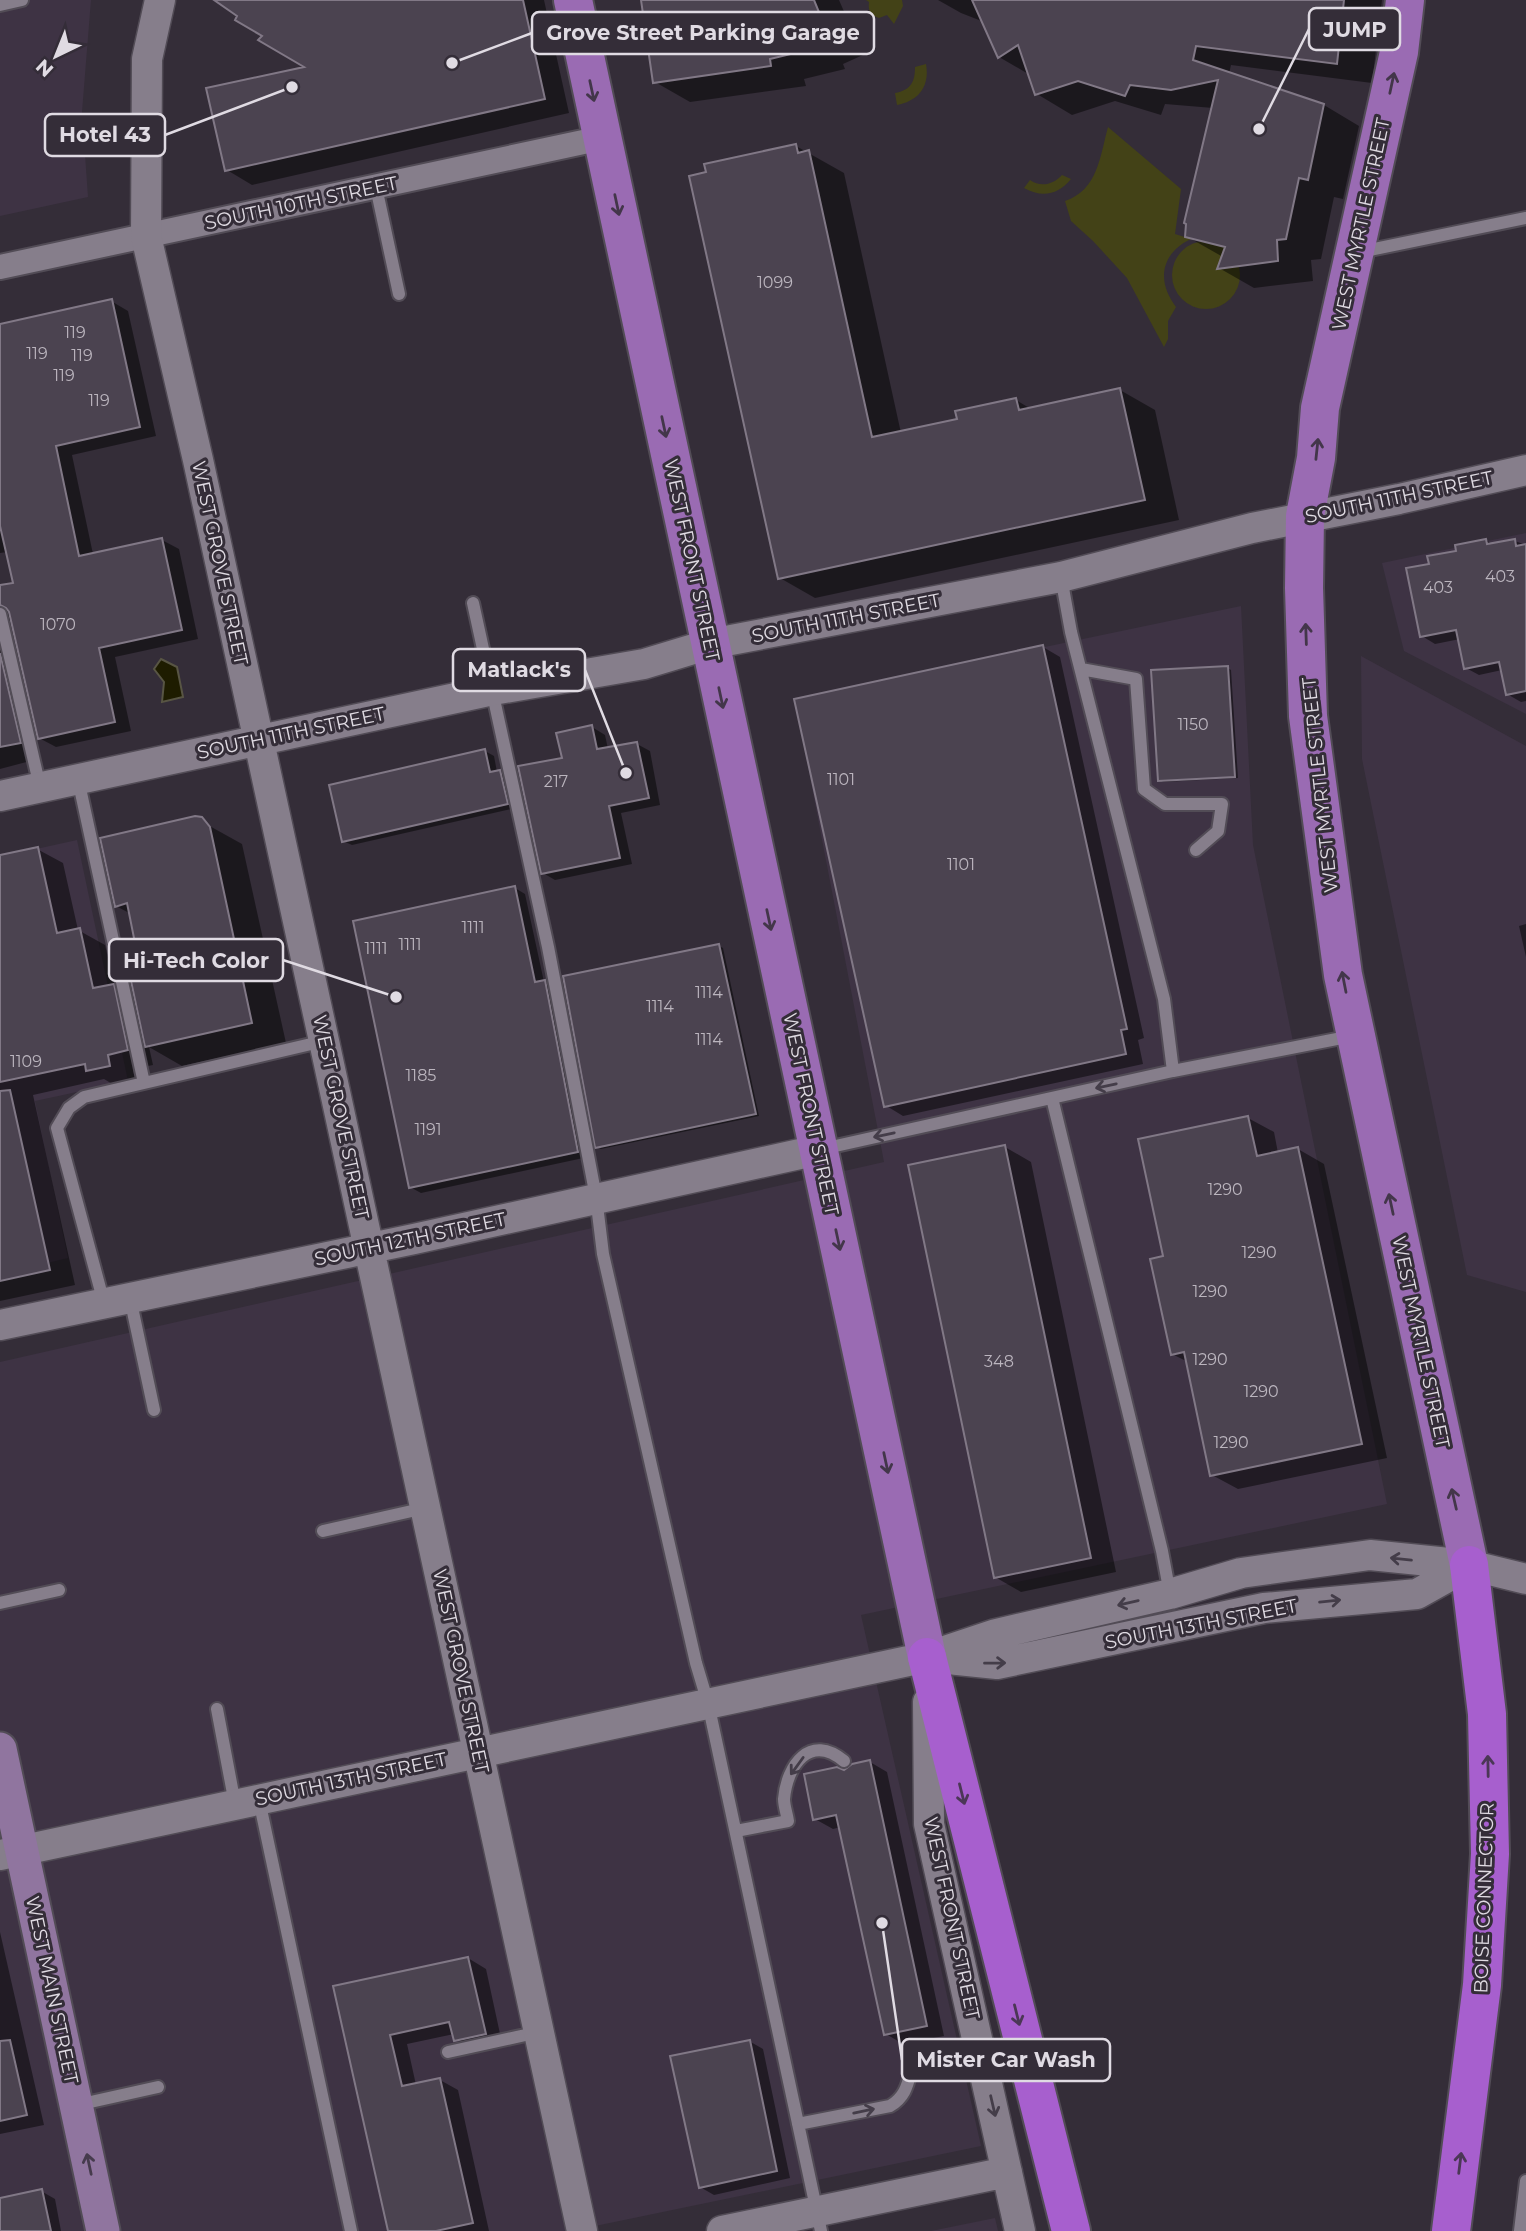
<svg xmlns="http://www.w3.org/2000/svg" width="1526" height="2231" font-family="Montserrat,sans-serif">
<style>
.built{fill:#3e3344}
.green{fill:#434217}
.water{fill:#1e1c00;stroke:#585544;stroke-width:2}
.shadow{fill:#0007}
.building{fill:#4b4350;stroke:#817886;stroke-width:2}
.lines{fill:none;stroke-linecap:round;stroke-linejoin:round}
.service-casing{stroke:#524c56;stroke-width:16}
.minor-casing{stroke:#524c56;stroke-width:28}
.tertiary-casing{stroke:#524c56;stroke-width:33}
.secondary-casing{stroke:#524c56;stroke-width:37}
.primary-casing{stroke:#524c56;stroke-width:42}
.motorway-casing{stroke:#524c56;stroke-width:42}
.service{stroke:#867e8b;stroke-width:12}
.minor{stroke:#867e8b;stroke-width:24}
.tertiary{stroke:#867e8b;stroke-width:30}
.secondary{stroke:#90759f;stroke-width:33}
.primary{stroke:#9a6bb3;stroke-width:38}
.motorway{stroke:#a75fce;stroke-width:38}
.oneway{stroke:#43364a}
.oneway2{stroke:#443d49}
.oneway3{stroke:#4b3756}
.oneway4{stroke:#463b4d}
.labels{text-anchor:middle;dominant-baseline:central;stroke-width:6;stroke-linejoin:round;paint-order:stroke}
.number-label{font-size:16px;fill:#bbb5be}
.street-label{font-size:19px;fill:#e0dbe3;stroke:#342d38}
.leader{fill:none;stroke:#e0dbe3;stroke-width:2.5}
.callout-dot{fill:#e0dbe3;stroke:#342d38;stroke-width:2.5}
.callout{fill:#342d38;stroke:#e0dbe3;stroke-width:2.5}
.callout-label{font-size:21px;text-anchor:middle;font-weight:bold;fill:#e0dbe3}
</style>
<rect width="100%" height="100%" fill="#342d38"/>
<path class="built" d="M0 0H91L82 112 88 197 0 216Z
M1526 533V714L1404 651 1382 563Z
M1241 606 1253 845 1387 1504 861 1615 981 2146 571 2231H0V1362L884 1162 795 699Z
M1361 656 1526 746V1292L1467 1275 1362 759Z
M77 840 128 1081 35 1101 68 1258 0 1274V857Z
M995 2218 998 2231H931Z"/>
<path class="green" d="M866 0H902L903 6 894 24 887 15 879 18C870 15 868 11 869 2Z
M926 64C930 86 919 101 897 105L895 93C911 90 915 82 915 67Z
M1108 127 1181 189 1175 234 1191 239C1161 253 1156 281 1176 307L1168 321V339L1164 347 1127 278 1093 241 1071 221 1065 201C1098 190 1100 156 1108 127Z
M1062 175 1071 179C1058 195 1042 198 1024 188L1030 180C1041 188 1054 184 1062 175Z
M1172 275a34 34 0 1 1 68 0a34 34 0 1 1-68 0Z"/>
<path class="water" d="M161 659 177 667 183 697 162 702 164 682 154 669Z"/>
<path class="shadow" d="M217 0H544L569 113 252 185 227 170 308 67Z
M642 0H839L863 55 843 64 845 69 804 79 806 86 690 102 655 82Z
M938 0H1382L1372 83 1231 65 1229 74 1324 105 1359 126 1343 199 1334 197 1321 259 1311 260 1313 281 1254 288 1219 268 1223 257 1186 236 1213 108 1165 104 1161 115 1115 101 1072 115 1037 94 1030 75 999 57 984 22 961 13Z
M796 146 844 173 901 433 959 420 1016 400 1031 409 1120 390 1155 410 1179 520 815 598 780 578Z
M111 301 128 311 156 436 72 455 93 554 162 540 179 549 198 639 115 657 131 731 56 747 39 738 11 616 8 626 34 760 0 769V589L15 585 7 552 0 553V325Z
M1486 540 1494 545 1515 541 1526 545V701L1521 702 1507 694 1502 670 1479 675 1466 668 1460 639 1435 644 1422 636 1431 565Z
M1043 647 1060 657 1144 1038 1138 1040 1143 1064 903 1116 885 1105Z
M1228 668 1231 670 1238 778 1163 782 1160 780Z
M592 727 605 735 608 749 637 744 650 751 660 805 621 813 632 864 555 880 543 873 564 759Z
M485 751 494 756 497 772 509 777 516 808 352 845 343 841Z
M206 824 242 844 286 1043 182 1066 149 1047 153 1065 133 1069 135 1080 114 1085 104 1079 33 1095 75 1285 0 1301V857L37 849 63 863 78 930 105 945 115 987 137 999 145 980 131 914 116 906Z
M515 888 525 894 544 982 556 988 588 1157 421 1193 410 1187Z
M1526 924V957L1519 926Z
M719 946 723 948 759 1116 601 1149 597 1147Z
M1248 1118 1274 1132 1278 1153 1298 1149 1324 1164 1387 1458 1238 1489 1212 1475 1188 1362 1172 1354 1165 1258Z
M1005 1147 1031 1162 1116 1572 1021 1592 995 1577Z
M870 1762 887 1772 944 2036 903 2044 886 2034 841 1827 833 1829 815 1819 845 1772Z
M0 1932 44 2125 0 2134Z
M468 1958 486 1969 502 2043 473 2050 455 2039 454 2034 407 2044 416 2085 440 2080 458 2090 489 2231H389L335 1987Z
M749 2041 763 2049 790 2178 714 2195 700 2187Z
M41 2191 55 2199 61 2231H0V2200Z"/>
<path class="building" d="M214 0H523L545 99 225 171 206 88 304 67 258 40 262 36 235 20 237 16Z
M641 0H814L828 34 809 44 811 49 770 59 771 66 653 83Z
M972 0H1344L1337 64 1196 46 1193 60 1324 104 1308 180 1299 178 1286 239 1277 240 1278 261 1217 269 1225 247 1185 237 1186 224 1184 223 1218 80 1171 90 1130 85 1125 96 1078 81 1035 95 1018 45 998 58Z
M796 144 798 153 809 150 872 437 957 419 955 411 1016 398 1019 410 1120 388 1145 500 778 579 689 176 706 172 704 164Z
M112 299 140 427 56 446 79 556 162 538 182 630 99 648 115 722 38 739 9 612 6 608 0 605V585L13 583 0 526V324Z
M1486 539 1487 544 1515 539 1516 546 1526 544V691L1506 695 1499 662 1464 669 1456 630 1420 637 1406 568 1429 564 1427 556 1456 551 1455 545Z
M1043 645 1127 1029 1121 1030 1126 1054 884 1107 794 699Z
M0 653 21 743 0 747Z
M1228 666 1235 777 1158 781 1151 670Z
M592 725 597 749 637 742 649 798 609 806 620 858 541 874 518 766 562 758 556 733Z
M485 749 490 772 500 770 508 804 342 842 329 785Z
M195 816 202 817 210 827 252 1023 145 1047 131 981 142 978 127 903 115 907 100 838Z
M38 847 57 933 80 928 93 988 114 984 128 1050 108 1055 110 1066 86 1071 85 1064 0 1082V855Z
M515 886 535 982 545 980 578 1152 409 1188 353 921Z
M719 944 756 1114 595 1148 563 976Z
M10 1090 50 1270 0 1281V1091Z
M1248 1116 1257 1156 1298 1147 1362 1444 1210 1476 1184 1352 1171 1355 1150 1259 1163 1256 1138 1139Z
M1005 1145 1091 1558 994 1578 908 1165Z
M870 1760 927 2026 884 2035 836 1815 813 1820 804 1774 837 1767 844 1770 852 1764Z
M468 1957 486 2034 454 2041 449 2022 390 2035 402 2086 440 2078 473 2223 436 2231H388L333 1986Z
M10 2040 27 2115 0 2121V2041Z
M750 2040 777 2171 699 2188 670 2056Z
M42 2189 51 2231H0V2198Z"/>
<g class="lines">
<g class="service-casing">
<path id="service" d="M0 5 22 0
M376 187 399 294
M1360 252 1526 218
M1061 577 1071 632 1164 999 1173 1071
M473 603 548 947 596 1197 603 1254 696 1663 708 1703 821 2231
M0 614 40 787
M1081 669 1136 679 1144 789 1165 804H1222L1218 831 1196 850
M78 779 144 1083
M1052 1098 1162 1551 1170 1594
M822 1149 1173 1071 1352 1036
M130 1298 154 1410
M104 1303 57 1128 69 1108 84 1097 324 1041
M323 1531 425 1508
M0 1603 59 1590
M217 1709 235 1804
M259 1800 351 2231
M736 1831 788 1821C787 1814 784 1806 784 1799 787 1765 810 1733 844 1761
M448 2052 539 2032
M77 2105 158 2087
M798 2124 890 2106C904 2098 907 2087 911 2072
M1520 2231 1526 2181"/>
</g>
<g class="minor-casing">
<path id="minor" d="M0 267 602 138"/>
</g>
<g class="tertiary-casing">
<path id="tertiary" d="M160 0 147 59 146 236 198 460 582 2231
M0 796 493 690 644 664 710 644 1061 577 1252 528 1399 499 1526 470
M0 1325 414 1239 818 1150
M938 1658 997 1664 1264 1608 1417 1594 1469 1565
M928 1702 929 1824 1020 2231
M0 1855 927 1657 996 1634 1170 1594 1241 1573 1370 1555 1469 1565 1526 1579
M722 2231 1007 2172"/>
</g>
<g class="secondary-casing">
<path id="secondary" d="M0 1749 103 2231"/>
</g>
<g class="primary-casing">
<path id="primary" d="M573 0 927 1657
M1405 0 1399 52 1320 408 1316 458 1305 516 1304 588 1308 716 1343 975 1469 1565"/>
</g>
<g class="motorway-casing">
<path id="motorway" d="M927 1657 1071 2231
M1451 2231 1482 1985 1490 1854 1487 1714 1469 1565"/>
</g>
<use href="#service" class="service"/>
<use href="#minor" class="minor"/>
<use href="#tertiary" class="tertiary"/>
<use href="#secondary" class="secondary"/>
<use href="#primary" class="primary"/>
<use href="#motorway" class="motorway"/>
</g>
<defs><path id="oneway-shaft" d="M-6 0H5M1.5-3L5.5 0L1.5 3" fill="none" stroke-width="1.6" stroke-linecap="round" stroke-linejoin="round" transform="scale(1.75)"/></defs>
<g class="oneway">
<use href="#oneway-shaft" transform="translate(1392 83) rotate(-78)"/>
<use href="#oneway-shaft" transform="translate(592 91) rotate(78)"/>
<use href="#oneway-shaft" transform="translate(617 205) rotate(78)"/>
<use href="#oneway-shaft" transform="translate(664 427) rotate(78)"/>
<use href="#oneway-shaft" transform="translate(1317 449) rotate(-84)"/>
<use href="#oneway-shaft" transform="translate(1306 634) rotate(-92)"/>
<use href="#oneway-shaft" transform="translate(721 698) rotate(78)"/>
<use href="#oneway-shaft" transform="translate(769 920) rotate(78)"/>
<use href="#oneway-shaft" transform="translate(1344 982) rotate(-101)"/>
<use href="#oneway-shaft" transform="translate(1391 1204) rotate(-102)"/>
<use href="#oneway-shaft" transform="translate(838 1240) rotate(78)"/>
<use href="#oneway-shaft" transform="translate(886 1463) rotate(78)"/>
<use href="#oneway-shaft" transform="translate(1454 1499) rotate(-103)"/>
</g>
<g class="oneway2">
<use href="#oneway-shaft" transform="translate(1106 1086) rotate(168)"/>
<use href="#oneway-shaft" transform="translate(884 1135) rotate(168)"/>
<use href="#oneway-shaft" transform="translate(1401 1559) rotate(-174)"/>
<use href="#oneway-shaft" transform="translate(1330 1601) rotate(-6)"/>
<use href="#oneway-shaft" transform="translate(1128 1603) rotate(167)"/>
<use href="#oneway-shaft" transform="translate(995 1663) rotate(-1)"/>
<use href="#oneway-shaft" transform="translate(797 1766) rotate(126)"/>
<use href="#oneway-shaft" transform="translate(993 2106) rotate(77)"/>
<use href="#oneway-shaft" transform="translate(864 2111) rotate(-12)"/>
</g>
<g class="oneway3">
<use href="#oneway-shaft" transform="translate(1488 1766) rotate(-91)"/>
<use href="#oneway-shaft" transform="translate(962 1794) rotate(76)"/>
<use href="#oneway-shaft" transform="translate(1017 2015) rotate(76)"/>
<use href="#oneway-shaft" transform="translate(1460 2163) rotate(-83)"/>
</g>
<use class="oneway4" href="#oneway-shaft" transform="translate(89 2164) rotate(-102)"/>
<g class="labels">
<g class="number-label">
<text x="775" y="282">1099</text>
<text x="75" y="332">119</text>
<text x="37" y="353">119</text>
<text x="82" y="355">119</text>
<text x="64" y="375">119</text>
<text x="99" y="400">119</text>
<text x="1500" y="576">403</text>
<text x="1438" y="587">403</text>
<text x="58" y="624">1070</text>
<text x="1193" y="724">1150</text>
<text x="841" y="779">1101</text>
<text x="556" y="781">217</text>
<text x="961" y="864">1101</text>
<text x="473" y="927">1111</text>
<text x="410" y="944">1111</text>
<text x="376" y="948">1111</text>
<text x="709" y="992">1114</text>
<text x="660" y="1006">1114</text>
<text x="709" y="1039">1114</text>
<text x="26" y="1061">1109</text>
<text x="421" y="1075">1185</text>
<text x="428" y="1129">1191</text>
<text x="1225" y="1189">1290</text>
<text x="1259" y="1252">1290</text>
<text x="1210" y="1291">1290</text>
<text x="1210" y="1359">1290</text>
<text x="999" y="1361">348</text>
<text x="1261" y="1391">1290</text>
<text x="1231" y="1442">1290</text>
</g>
<g class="street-label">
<text transform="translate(301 203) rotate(-12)">SOUTH 10TH STREET</text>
<text transform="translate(1361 224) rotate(-78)">WEST MYRTLE STREET</text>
<text transform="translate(1399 497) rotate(-12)">SOUTH 11TH STREET</text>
<text transform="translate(692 560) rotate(78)">WEST FRONT STREET</text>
<text transform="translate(220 563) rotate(78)">WEST GROVE STREET</text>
<text transform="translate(846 618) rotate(-11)">SOUTH 11TH STREET</text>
<text transform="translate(291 733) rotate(-12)">SOUTH 11TH STREET</text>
<text transform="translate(1320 785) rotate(-96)">WEST MYRTLE STREET</text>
<text transform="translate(811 1114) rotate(78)">WEST FRONT STREET</text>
<text transform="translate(341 1117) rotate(78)">WEST GROVE STREET</text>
<text transform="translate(410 1239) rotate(-12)">SOUTH 12TH STREET</text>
<text transform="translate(1421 1342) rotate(78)">WEST MYRTLE STREET</text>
<text transform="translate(1201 1624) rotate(-11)">SOUTH 13TH STREET</text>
<text transform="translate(461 1671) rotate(78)">WEST GROVE STREET</text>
<text transform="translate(351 1779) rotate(-12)">SOUTH 13TH STREET</text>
<text transform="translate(1484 1898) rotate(-88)">BOISE CONNECTOR</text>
<text transform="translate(952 1918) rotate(78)">WEST FRONT STREET</text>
<text transform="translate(52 1990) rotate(78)">WEST MAIN STREET</text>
</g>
</g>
<path class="leader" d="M1259 129L1309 29M452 63L532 33M292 87L165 135M626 773L585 670M396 997L283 960M882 1923L902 2060"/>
<g class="callout-dot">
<circle cx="1259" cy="129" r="7"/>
<circle cx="452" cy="63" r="7"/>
<circle cx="292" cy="87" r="7"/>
<circle cx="626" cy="773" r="7"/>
<circle cx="396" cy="997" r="7"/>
<circle cx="882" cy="1923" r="7"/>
</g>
<g class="callout">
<rect x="1309" y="8" width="91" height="42" rx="7"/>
<rect x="532" y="12" width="342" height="42" rx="7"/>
<rect x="45" y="114" width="120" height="42" rx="7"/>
<rect x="453" y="649" width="132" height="42" rx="7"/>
<rect x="109" y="939" width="174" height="42" rx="7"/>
<rect x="902" y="2039" width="208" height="42" rx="7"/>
</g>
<g class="callout-label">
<text x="1355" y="37">JUMP</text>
<text x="703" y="40">Grove Street Parking Garage</text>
<text x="105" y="142">Hotel 43</text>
<text x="519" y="677">Matlack's</text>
<text x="196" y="968">Hi-Tech Color</text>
<text x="1006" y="2067">Mister Car Wash</text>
</g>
<g transform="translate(56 56) rotate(223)" stroke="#342d38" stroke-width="5" paint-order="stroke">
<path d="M0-5L12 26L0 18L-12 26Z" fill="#e0dbe3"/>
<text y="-10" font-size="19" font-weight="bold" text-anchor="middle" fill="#e0dbe3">N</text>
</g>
</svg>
